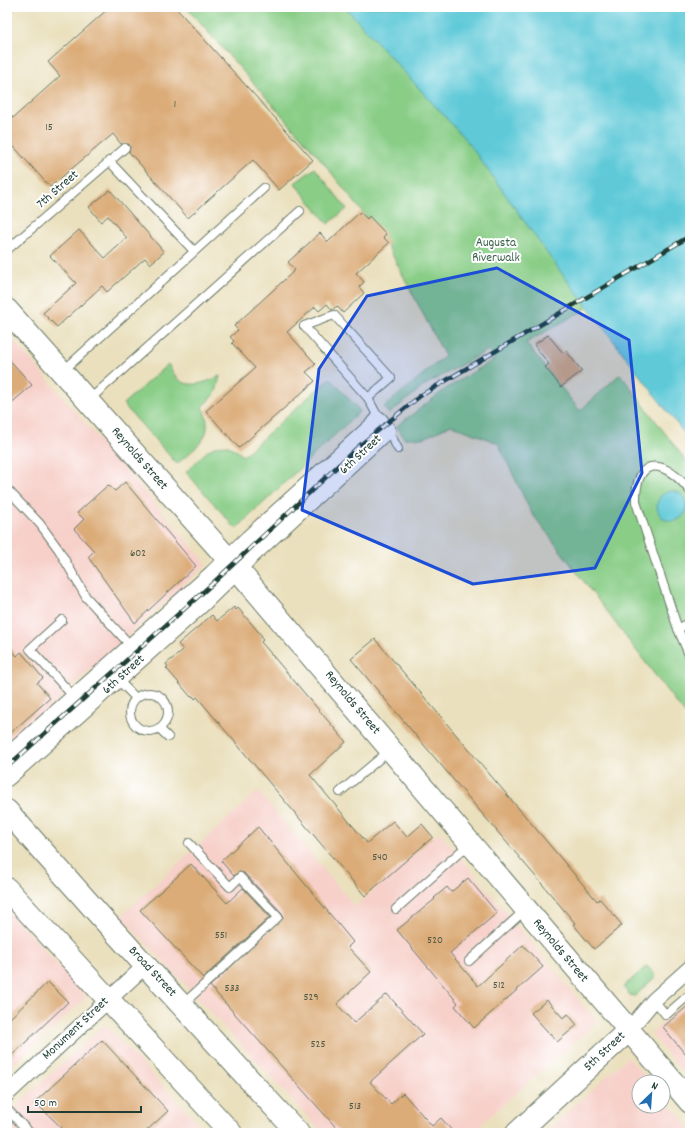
<svg xmlns="http://www.w3.org/2000/svg" width="697" height="1140" font-family="Dekko,sans-serif">
<style>
.built{fill:#f7d0ca}
.green{fill:#89cd87;stroke:#54855e}
.water{fill:#5ec9d8;stroke:#3e8386}
.building{fill:#dbac78}
.lines{fill:none;stroke-linecap:round;stroke-linejoin:round}
.service-casing{stroke:#667664;stroke-width:10}
.minor-casing{stroke:#667664;stroke-width:17}
.secondary-casing{stroke:#667664;stroke-width:24}
.primary-casing{stroke:#667664;stroke-width:24}
.service{stroke:#fff;stroke-width:8}
.minor{stroke:#fff;stroke-width:15}
.secondary{stroke:#fff;stroke-width:22}
.primary{stroke:#fff;stroke-width:22}
.rail-casing{stroke:#1f3d34;stroke-width:4.5}
.rail{stroke:#fff;stroke-width:3;stroke-dasharray:9;stroke-linecap:butt}
.marked{fill:#1d4ed8;fill-opacity:0.2;stroke:#1d4ed8;stroke-width:3;stroke-linejoin:round}
.labels{text-anchor:middle;dominant-baseline:central;stroke-width:4;stroke-linejoin:round;paint-order:stroke}
.number-label{font-size:11px;fill:#4e5945}
.street-label{font-size:13px;fill:#1f3d34;stroke:#fff}
.park-label{font-size:13px;fill:#3a6149;stroke:#fff}
</style>
<rect width="100%" height="100%" fill="#fff"/>
<filter id="ink" filterUnits="userSpaceOnUse"><feTurbulence type="fractalNoise" baseFrequency=".025" numOctaves="2"/><feDisplacementMap in="SourceGraphic" scale="8" xChannelSelector="R" yChannelSelector="G"/><feConvolveMatrix kernelMatrix="1 2 1 2 8 2 1 2 1" color-interpolation-filters="sRGB"/></filter>
<filter id="wash" filterUnits="userSpaceOnUse"><feTurbulence type="fractalNoise" baseFrequency=".012" numOctaves="4" result="noise"/><feDisplacementMap in="SourceGraphic" scale="16" xChannelSelector="R" yChannelSelector="G"/><feGaussianBlur stdDeviation="0.9" result="paint"/><feColorMatrix in="noise" values="0 0 0 0 0 0 0 0 0 0 0 0 0 0 0 0 0 1.4 0 .05"/><feComposite in="paint" operator="in"/></filter>
<g filter="url(#wash)">
<rect width="100%" height="100%" fill="#eae0bd"/>
<path class="built" d="M7 333 207 564 7 746Z
M258 791 355 907 439 832 597 1022 471 1133H323L121 916Z
M7 909 87 997 7 1070Z
M690 998V1081L651 1034Z
M105 1025 207 1133H7V1114Z
M628 1057 650 1082H639V1106H663V1097L690 1128V1133H545Z"/>
<path class="green" d="M186 7H419L641 277 526 343 580 411 620 374 690 466V721L531 512 498 443 451 425 424 438H404L397 426 447 388 495 359 488 350 425 385 389 414 384 407 445 356 384 239 318 156Z
M315 168 347 209 328 224 295 183Z
M168 364C171 368 173 374 177 378 189 390 207 382 220 376L216 392 202 407C217 436 197 446 177 464L123 404Z
M330 378 360 411 236 529 186 472C206 453 218 432 243 456Z
M647 966 656 976 635 996 630 995 623 987Z"/>
<path class="water" d="M345 7H690V441L560 271 467 141Z
M657 506a15 15 0 1 1 30 0a15 15 0 1 1-30 0Z"/>
<g id="blocks">
<path class="building" d="M110 7H175L313 160 279 190 253 160 188 218 129 152 130 147 129 144H121L113 134 50 187 7 139V111L13 118 60 76 48 62Z
M110 190 164 252 150 264 145 258 107 292 102 286 57 327 43 313 76 283 50 256 79 230 105 258 127 238 108 216 101 222 89 207Z
M360 212 367 219 369 216 386 234 383 237 389 243 356 273 364 282 359 287 364 293 343 313 337 306 332 310 327 304 319 311 315 307 287 332 316 364 306 372 315 381 239 448 206 411 255 368 232 343 234 341 230 337 238 330 234 326 295 270 288 262 320 233 328 242Z
M548 335 563 353 566 351 582 371 561 387 545 367 549 364 534 345Z
M7 357 32 385 7 407Z
M125 482 196 566 135 623 88 557 94 551 74 529 84 519 77 513 108 485 115 491Z
M234 607 236 610 238 608 262 636 261 638 263 640 261 642 346 742 310 775 367 843 393 821 407 837 422 824 433 837 365 896 197 697 195 699 193 696 191 697 166 668 168 667 166 664 183 650 178 644 212 615 217 621Z
M375 639 597 901 600 899 622 925 594 949 573 924 575 923 351 659Z
M7 644 17 656 21 652 43 678 37 683 50 698 7 736Z
M258 827 353 942 348 947 371 972 337 1004 354 1023 387 994 423 1034 370 1082 391 1104 403 1093 432 1126 441 1118 454 1133H341L210 986 283 918 282 913 244 873 239 872 234 876 221 861Z
M191 864 227 903 243 888 270 917 203 978 140 910Z
M468 878 497 913 450 953 478 986 523 945 543 967 474 1028 455 1006 458 1003 397 930 435 899 434 898 447 887 451 892Z
M48 982 68 1002 7 1060V1021Z
M547 1000 563 1018 568 1014 577 1025 557 1042 531 1013Z
M690 1004V1060L663 1027Z
M102 1040 168 1111 144 1133H67L35 1102Z"/>
</g>
</g>
<g filter="url(#ink)">
<use href="#blocks" fill-opacity="0" stroke="#667664" stroke-width="1"/>
<g class="lines">
<g class="service-casing">
<path id="service" d="M7 9 9 7
M109 161 194 251
M7 250 125 148
M63 371 264 188
M368 398 391 378 334 315 304 326 368 398 379 419
M89 400 300 211
M388 430 398 449
M7 489 40 524 59 550 86 597 131 646
M690 491C667 461 635 452 636 502L678 629 690 657
M62 620 30 649 74 697
M678 629 690 622
M118 680 136 698
M130 712a19 19 0 1 1 38 0a19 19 0 1 1-38 0Z
M159 728 168 737
M340 792 390 750
M396 909 469 844
M469 961 525 910
M654 1000 666 1015 690 994
M183 1004 278 917 240 877 230 887 189 843
M7 1109 30 1133"/>
</g>
<g class="minor-casing">
<path id="minor" d="M7 756 212 573 248 538 379 419 388 430 253 555 202 605 7 779
M628 1031 654 1000 690 968
M7 1094 146 965"/>
</g>
<g class="secondary-casing">
<path id="secondary" d="M7 310 238 570 690 1102
M517 1133 628 1031"/>
</g>
<g class="primary-casing">
<path id="primary" d="M7 811 103 919 298 1133
M7 889 231 1133"/>
</g>
<use href="#service" class="service"/>
<use href="#minor" class="minor"/>
<use href="#secondary" class="secondary"/>
<use href="#primary" class="primary"/>
<g class="rail-casing">
<path id="rail" d="M7 767 211 585 358 447 420 396 690 236"/>
</g>
<use href="#rail" class="rail"/>
</g>
</g>
<path class="marked" d="M497 268 629 340 642 473 595 568 473 584 302 510 319 369 367 296Z"/>
<g class="labels">
<g class="number-label">
<text x="175" y="105">1</text>
<text x="49" y="128">15</text>
<text x="138" y="554">602</text>
<text x="380" y="858">540</text>
<text x="221" y="936">551</text>
<text x="435" y="941">520</text>
<text x="499" y="986">512</text>
<text x="232" y="989">533</text>
<text x="311" y="998">529</text>
<text x="318" y="1045">525</text>
<text x="355" y="1107">513</text>
</g>
<g class="street-label">
<text transform="translate(58 190) rotate(-41)">7th Street</text>
<text transform="translate(361 455) rotate(-43)">6th Street</text>
<text transform="translate(139 459) rotate(49)">Reynolds Street</text>
<text transform="translate(124 675) rotate(-42)">6th Street</text>
<text transform="translate(352 703) rotate(50)">Reynolds Street</text>
<text transform="translate(560 951) rotate(50)">Reynolds Street</text>
<text transform="translate(152 972) rotate(47)">Broad Street</text>
<text transform="translate(76 1029) rotate(-43)">Monument Street</text>
<text transform="translate(605 1052) rotate(-43)">5th Street</text>
</g>
<g class="park-label">
<text x="496" y="243">Augusta<tspan x="496" dy="15">Riverwalk</tspan></text>
</g>
</g>
<rect width="697" height="1140" fill="none" stroke="#fff" stroke-width="24"/>
<g transform="translate(651 1094) rotate(25)"><circle r="19" fill="#ffffff" stroke="#a5b1ae"/>
<path d="M0-3L7 15L0 10L-7 15Z" fill="#1f6fb2"/>
<text y="-6" font-size="11" font-weight="bold" text-anchor="middle" fill="#1f3d34">N</text>
</g>
<path d="M28 1106v6h113v-6" fill="none" stroke="#1f3d34" stroke-width="2"/>
<text x="34" y="1106" font-size="12" fill="#1f3d34" stroke="#ffffff" stroke-width="3" paint-order="stroke">50 m</text>
</svg>
